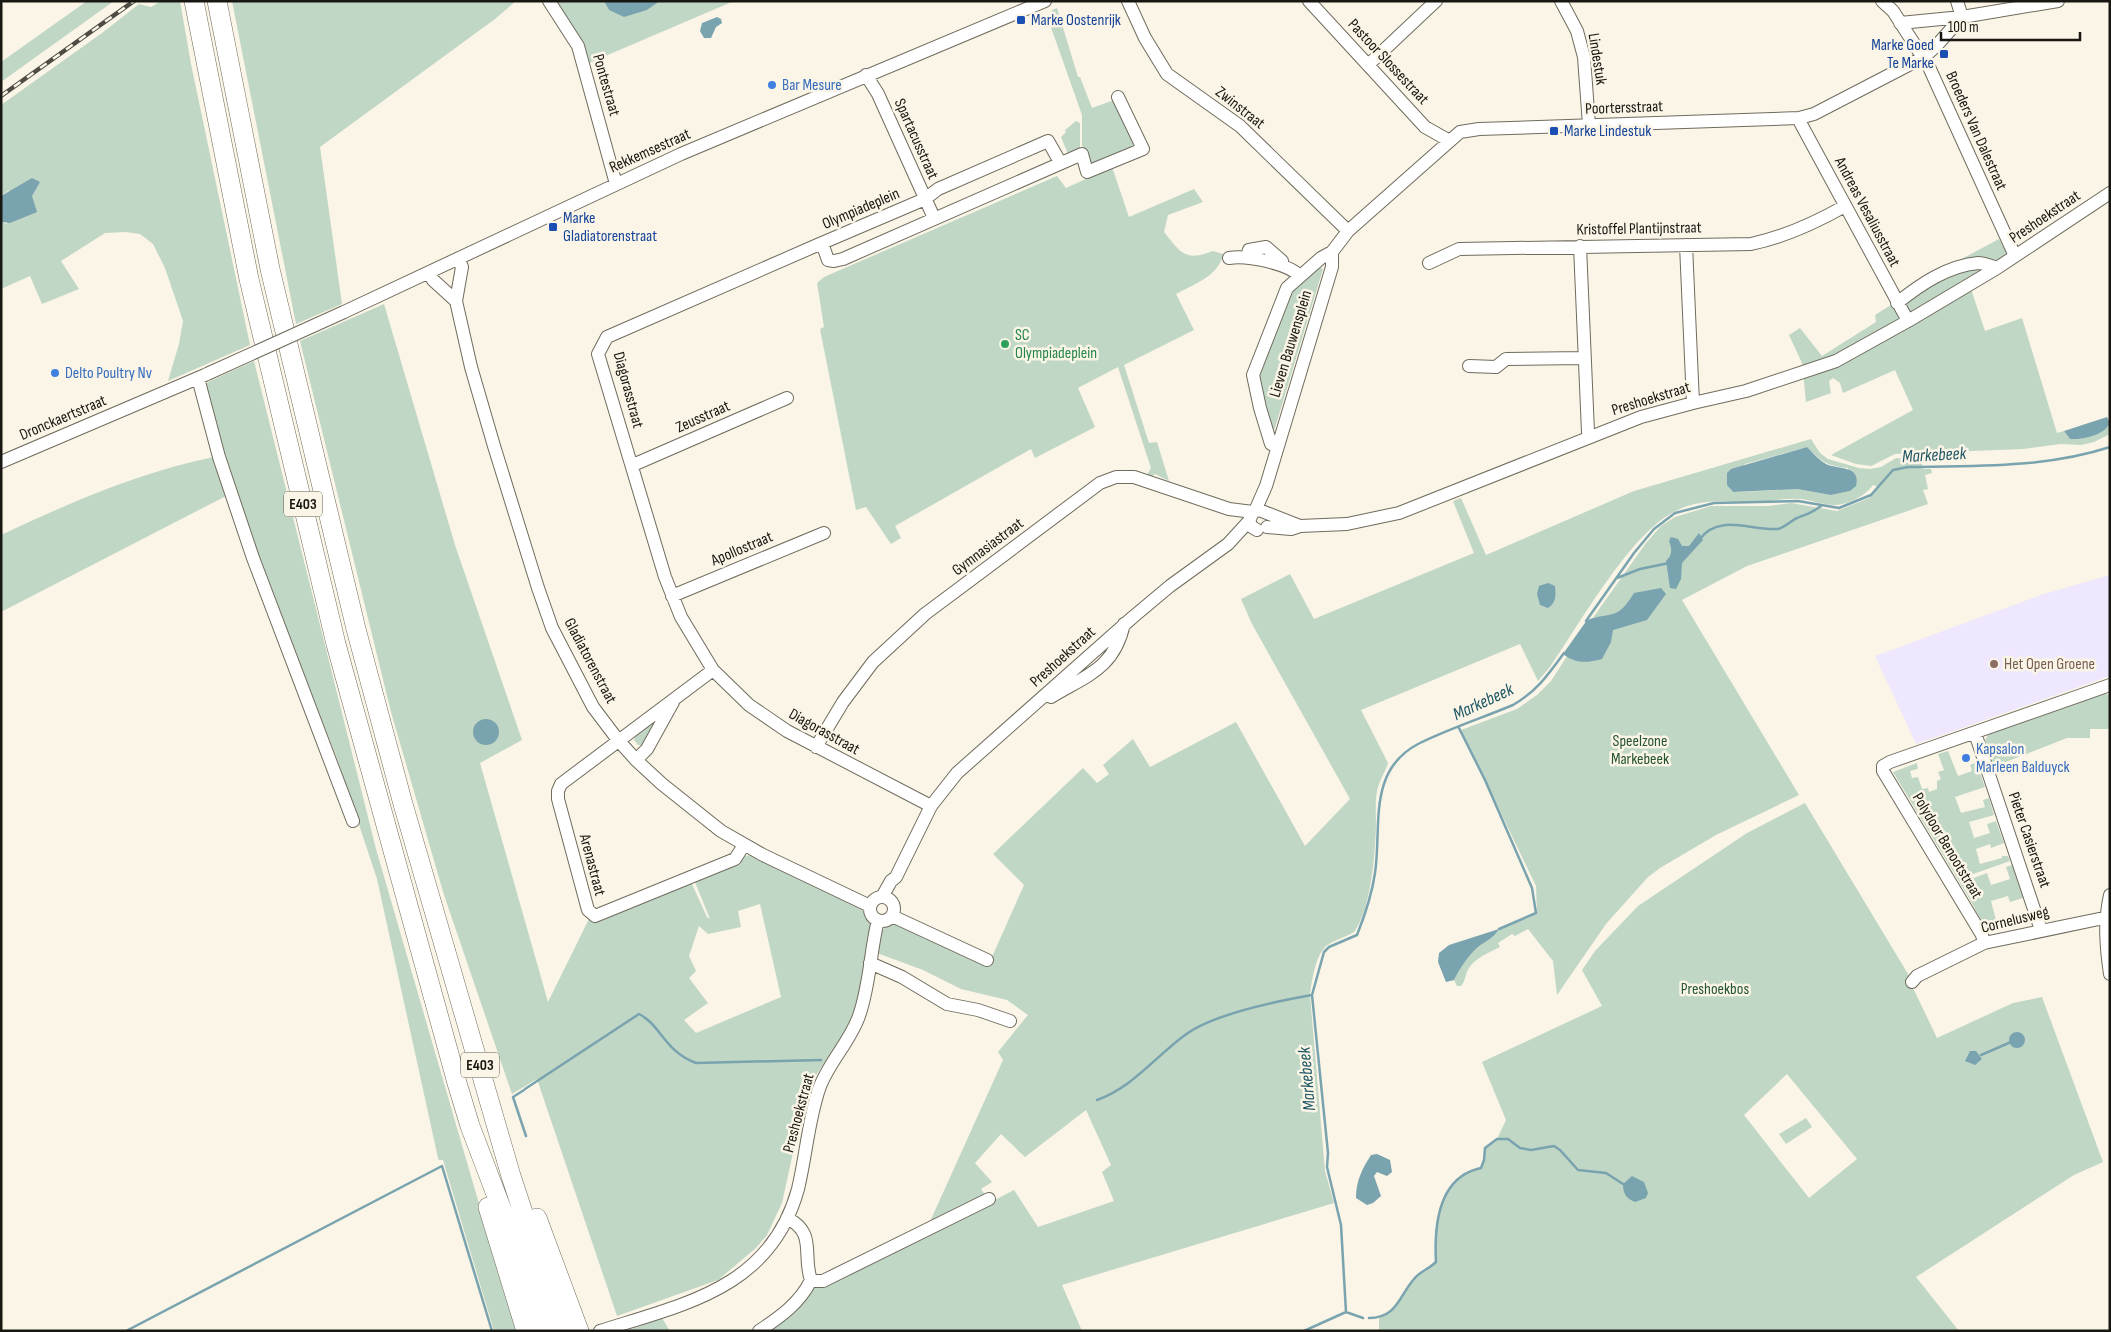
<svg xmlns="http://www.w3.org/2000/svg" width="2111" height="1332" font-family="'Sofia Sans Condensed',sans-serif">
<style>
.education{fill:#eee7fd}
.green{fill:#c1d7c5;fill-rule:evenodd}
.water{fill:#79a3af}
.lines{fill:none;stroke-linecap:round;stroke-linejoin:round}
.stream{stroke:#79a3af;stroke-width:2.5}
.minor-casing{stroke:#6f6b5d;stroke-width:14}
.highway-casing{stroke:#6f6b5d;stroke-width:20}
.minor{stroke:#fff;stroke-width:12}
.highway{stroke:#fff;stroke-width:19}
.rail-casing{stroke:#4e4c44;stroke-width:4.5}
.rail{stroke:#faf5e6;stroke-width:2.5;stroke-dasharray:8;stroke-linecap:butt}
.minor-bridge-casing{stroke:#6f6b5d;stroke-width:14;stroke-linecap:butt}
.minor-bridge{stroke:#fff;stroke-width:12}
.transit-dot{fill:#1a4fb4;stroke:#faf5e6;stroke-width:2}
.shop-dot{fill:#3f7fe0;stroke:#faf5e6;stroke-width:2}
.leisure-dot{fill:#2e9e5b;stroke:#faf5e6;stroke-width:2}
.education-dot{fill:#8d6e63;stroke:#faf5e6;stroke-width:2}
.labels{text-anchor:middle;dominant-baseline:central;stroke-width:5;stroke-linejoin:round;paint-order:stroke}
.shield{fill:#faf5e6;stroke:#5c5a52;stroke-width:1}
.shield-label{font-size:15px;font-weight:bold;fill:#191712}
.transit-label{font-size:16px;fill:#164399;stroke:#faf5e6;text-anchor:start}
.street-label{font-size:16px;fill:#191712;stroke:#faf5e6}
.shop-label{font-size:16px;fill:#366cbe;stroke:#faf5e6;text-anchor:start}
.leisure-label{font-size:16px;fill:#27864d;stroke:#faf5e6;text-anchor:start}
.education-label{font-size:16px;fill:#785e54;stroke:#faf5e6;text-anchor:start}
.park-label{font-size:16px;fill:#255431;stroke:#faf5e6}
.water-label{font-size:18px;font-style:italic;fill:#1f5766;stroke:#faf5e6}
</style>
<rect width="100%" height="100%" fill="#faf5e6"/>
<path class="education" d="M2110 575V676L1916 744 1875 656 2041 595Z"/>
<path class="green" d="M87 1H114L1 82V62Z
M161 1H180L191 64 250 345 168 381 179 344 183 321 165 268 153 244 140 234 126 232 105 233 61 261 79 289 42 304 30 276 1 289V222L7 224 9 190 1 196V105L102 33 139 4 151 7Z
M232 1H516L495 19 320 147 342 304 296 324Z
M556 1H604L609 10H647L660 1H734L589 63 579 38Z
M1057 8 1078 77H1080L1092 108 1114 100 1135 145 1133 149 1094 165 1090 163 1082 145V115L1048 19 1052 10Z
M1076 121 1080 123V148L1068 154 1061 137 1066 132 1065 130Z
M1112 167 1129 217 1194 189 1203 202 1168 215 1164 232C1181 253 1185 262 1213 251L1223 254C1219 276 1194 284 1176 294L1194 330 1124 365 1149 443 1157 442 1169 481 1155 474 1150 478 1147 475 1151 468 1118 367 1078 388 1095 427 1035 458 1031 449 895 526 901 538 891 544 866 507 856 510 820 329 824 327 817 283 824 277 1057 176 1066 188Z
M1999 239 2008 255 1912 312 1908 311 1904 302 1956 262Z
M1318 266 1323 269 1274 431 1269 428 1259 382 1264 359 1289 291Z
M1971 289 1985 331 2022 318 2057 433 2064 431 2070 439C2084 440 2099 434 2110 425V434L2094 442 2081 445 2061 444 2023 449 1895 454 1871 466 1856 464 1831 455 1913 410 1895 370 1843 393 1840 383 1833 378 1829 381 1831 393 1806 402 1802 363 1789 335 1800 328 1822 356 1876 322 1875 315 1891 305 1901 316Z
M384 304 455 545 522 740 480 763 548 1002 589 919 691 882 707 917 710 919 695 882 746 856 750 855 760 859 861 908 872 921 862 989 853 1022 814 1078 794 1148 782 1203 767 1235 756 1248 718 1280 617 1316 537 1079 512 1094 444 895 391 712 300 341ZM760 904 781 997 696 1033 684 1020 708 1003 689 978 696 971 689 956 699 926 708 934 741 927 738 911Z
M254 361 376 849 516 1331H494L443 1160H439L438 1158 377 879 338 761 258 557 224 455 206 383Z
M1811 439 1820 453 1828 459 1859 468 1870 469 1881 467 1896 458 1921 459 1923 469H1931L1932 473 1925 475 1928 489 1923 490 1928 504 1747 566 1682 600 1799 795 1716 835 1660 868 1648 877 1606 924 1557 995 1553 961 1528 929 1515 936 1512 934 1498 943 1500 947C1490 952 1475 958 1469 968 1465 973 1466 981 1461 986H1457L1454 980C1460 968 1468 956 1478 947 1486 941 1494 938 1499 929L1537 914 1536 886 1461 730 1517 709 1537 695 1551 681 1580 636 1646 543 1661 526 1675 517 1711 506H1768L1791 503 1837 511 1869 498 1878 487 1873 485C1865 496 1848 505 1834 505 1823 505 1811 500 1800 499 1786 498 1772 501 1758 502 1729 502 1699 497 1672 513 1629 536 1579 625 1550 667L1538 681 1520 644 1361 710 1388 763C1385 772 1379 782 1377 791 1375 802 1376 815 1376 826 1375 855 1371 909 1354 932 1346 937 1334 940 1326 946 1315 957 1312 980 1310 995L1325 1171 1334 1203 1062 1285 1082 1331H764L816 1286 910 1244 1014 1190 1038 1227 1114 1201 1102 1172 1111 1165 1086 1110 1025 1157 1001 1134 975 1163 992 1182 981 1189 986 1196 928 1226 1003 1060 998 1052 1028 1015 1007 1000 961 989 923 970 877 953 881 932 888 924H896L988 966 1024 885 993 854 1083 768 1097 783 1109 774 1103 765 1133 739 1150 767 1236 722 1305 846 1350 799 1252 624 1241 599 1290 574 1314 619 1474 553 1453 501 1461 498 1486 555 1634 491ZM1807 447C1822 462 1827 466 1848 468L1850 491 1831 495 1797 489 1739 492H1733L1730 489 1745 464Z
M214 457 226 496 1 612V535C69 503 140 472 214 457Z
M2105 694 2110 695V729H2090V738H2067L1993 767 1985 741 1989 732 2094 695Z
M657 719 643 745H638L634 740 636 735Z
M1948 751 1958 776 1972 771 1970 765 1976 762 1985 787 1955 797 1961 813 1985 807 1983 800 1989 798 1994 815 1969 822 1974 838 1990 833 1987 824 1996 821 2004 843 1991 848 1990 844 1976 849 1980 864 2002 858V856H2008L2010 861 1962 878 1963 882 1987 873 1991 885 2010 879 2006 867 2012 865 2023 898 2010 902 2008 896 1991 901 1996 920 2013 916 2016 926 1987 932 1972 903 1893 772 1917 763 1918 769 1910 771 1912 778 1918 777 1922 789 1928 788 1929 792 1937 789V781L1941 779 1938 772 1944 770 1938 754Z
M1805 803 1908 974 1913 988 1937 1038 2013 1003 2042 997 2103 1162 2074 1175 1916 1277 1959 1331H1379V1318L1395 1308 1415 1277 1429 1269 1436 1262C1434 1226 1438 1177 1481 1168L1484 1160 1485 1148 1497 1139 1506 1120 1482 1062 1602 1006 1582 970 1595 951 1638 906 1747 833ZM1787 1074 1857 1159 1809 1198 1744 1115Z
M1806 1118 1812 1127 1786 1144 1779 1134Z
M662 1318 670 1331H627Z"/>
<path class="water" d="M604 1H660L647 10 624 17 609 10Z
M717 17 721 19 722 23 716 27 711 38H704L700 31 702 23Z
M32 178 40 182 32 196 37 212 10 223 1 222V196Z
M2107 417 2110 423C2105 435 2082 440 2070 439L2064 431Z
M1807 447C1813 453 1819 460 1826 464 1839 470 1861 465 1856 486L1850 491 1831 495 1797 489 1733 492 1727 485V473L1731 469Z
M1699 533 1703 540 1682 563 1681 579 1676 589 1670 588 1666 561C1673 554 1672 549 1669 541L1671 537 1678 539 1682 546H1689Z
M1548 583 1555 586C1556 595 1556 603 1548 608L1540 605 1537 594 1539 586Z
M1661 588 1666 594 1647 620 1613 630 1611 642 1602 659C1587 663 1576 664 1563 654L1587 620C1613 611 1617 621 1634 593Z
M473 732a13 13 0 1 1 26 0a13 13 0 1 1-26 0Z
M1499 929C1494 938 1486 941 1478 947 1468 956 1460 968 1454 980L1446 982 1438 962 1439 953 1449 945Z
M2009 1040a8 8 0 1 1 16 0a8 8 0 1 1-16 0Z
M1970 1051H1976L1982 1059 1975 1065 1965 1061Z
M1377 1154 1390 1160 1392 1172 1387 1176 1377 1172 1374 1176 1381 1196 1373 1203 1367 1205 1356 1198C1356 1181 1362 1169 1371 1155Z
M1632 1176 1644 1182 1648 1193 1646 1198 1635 1202C1626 1198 1623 1194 1623 1184Z"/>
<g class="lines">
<path class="stream" d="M1700 539C1719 513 1752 531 1777 529 1784 529 1790 521 1797 518 1808 514 1811 513 1821 506
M1617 578 1640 569 1669 563
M1586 621 1634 553 1654 529 1675 513 1714 503 1798 501 1839 508 1871 495 1893 470 1908 467C1974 466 2046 468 2110 447
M1459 728 1485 780 1532 888 1536 913 1499 929
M1981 1055 2011 1042
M525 1089 639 1014C661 1025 664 1051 696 1063L821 1060
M524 1090 513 1097 526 1136
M1097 1100C1133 1087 1155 1057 1185 1035 1213 1014 1278 1001 1312 995
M1346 1312 1363 1318
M1369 1318C1397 1318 1399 1296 1414 1279 1419 1272 1429 1269 1436 1262 1434 1226 1438 1177 1481 1168L1484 1160 1485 1148 1497 1139H1508L1520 1148 1531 1150 1554 1146 1560 1150 1578 1170 1606 1173 1623 1184
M126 1331 442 1166 492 1331
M1304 1331 1346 1312 1341 1225 1327 1167 1328 1153 1312 995 1324 952 1329 947 1357 935C1365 915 1372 894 1375 873 1382 826 1367 771 1418 744 1448 729 1482 718 1513 705 1537 691 1548 675 1564 653"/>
<g class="minor-casing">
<path id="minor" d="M549 1 578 46 616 184
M1128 1 1145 38 1167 74 1240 126 1348 231
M1309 1 1425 127 1448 140
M1561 1 1577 31 1584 57 1589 125
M1882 1 1893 11 1929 67 2015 256
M1957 1 1962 17
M1900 23 1962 17 2058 1
M1368 65 1436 1
M866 75 878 94 934 218
M1799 118 1801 124 1908 321
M1060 162 1048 141 938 189 925 199 822 243 828 260 834 261 843 259 1082 154 1087 172 1143 149 1118 97
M822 243 607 337 598 354 665 577 681 617 713 670 749 705 787 731 931 806
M1686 245 1693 403
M1580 246 1588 432 1590 437
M1247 257 1249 250 1266 247 1282 261 1281 265
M1229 258C1247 255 1287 263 1300 276
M458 259 462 267 456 301 471 367 494 446 538 588 552 628 593 707 618 740 636 760 662 784 721 831 763 855 870 906
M1429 263 1459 249 1751 244C1784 237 1815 223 1845 206
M429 273 433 280 456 301
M1897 303C1921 284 1947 266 1978 263 1984 263 1991 266 1997 268
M344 312 681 154 1045 1
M1469 366 1496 367 1506 359 1584 358
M198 378 219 457 253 558 353 821
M1277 446 1271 444 1260 408 1253 375 1287 288 1321 258 1332 252 1348 231 1460 132 1479 129 1799 118 1814 114 1924 57 1937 45 1962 17
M1 462 205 375
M633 465 787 398
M1255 511 1266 486 1332 267V252
M1267 527 1291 529 1300 526 1347 524 1399 513 1641 417 1693 403 1746 391 1836 361 1908 321 1997 268 2110 193
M1257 530 1252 527 1249 521 1253 512 1259 510 1300 526
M672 596 824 533
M713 670 561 784 558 791V799L588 910 595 916 735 859 744 845
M1051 697C1087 675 1114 669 1124 624
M1975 733 2041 930
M816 747 843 702 873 662 925 614 1100 483 1116 477H1134L1229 509 1253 512
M636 760 647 749 673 702
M2110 895C2104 921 2106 947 2110 974
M882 897 891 881 896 877 931 806 957 773 1133 617 1170 586 1228 544 1249 521
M870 909a12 12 0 1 1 24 0a12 12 0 1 1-24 0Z
M892 916 987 960
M1984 943 1982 935 1883 771V766L1890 762 2110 685
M870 963 902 977 947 1004 978 1010 1010 1021
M1912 982 1917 976 1984 943 2099 919 2110 920
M787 1218C817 1233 802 1255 811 1280
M811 1280 814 1281H823L989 1199
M600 1331C685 1304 771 1288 798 1189 806 1156 808 1122 819 1089 828 1063 850 1042 859 1016 870 985 870 952 878 920
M759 1331C780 1317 800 1303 811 1280"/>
</g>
<g class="highway-casing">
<path id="highway" d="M194 1 249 279 336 644 457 1083 470 1126 507 1223 543 1331
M217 1 270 269 356 629 403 804 511 1176 562 1331
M488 1207 526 1331
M537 1218 579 1331"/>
</g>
<use href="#minor" class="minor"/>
<use href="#highway" class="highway"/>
<g class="rail-casing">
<path id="rail" d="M1 96 134 1"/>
</g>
<use href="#rail" class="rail"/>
<g class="minor-bridge-casing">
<path id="minor-bridge" d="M207 374 344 312"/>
</g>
<use href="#minor-bridge" class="minor-bridge"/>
</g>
<g class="transit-dot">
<rect x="1016" y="15" width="10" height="10" rx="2.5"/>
<rect x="1939" y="49" width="10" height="10" rx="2.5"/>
<rect x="1549" y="126" width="10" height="10" rx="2.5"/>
<rect x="548" y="222" width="10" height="10" rx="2.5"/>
</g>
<g class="shop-dot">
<circle cx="772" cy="85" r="5"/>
<circle cx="55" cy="373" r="5"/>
<circle cx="1966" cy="758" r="5"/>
</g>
<circle class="leisure-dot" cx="1005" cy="344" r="5"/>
<circle class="education-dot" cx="1994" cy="664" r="5"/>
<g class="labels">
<g class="shield">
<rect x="284" y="491.5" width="38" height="25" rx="4"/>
<rect x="461" y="1052.5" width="38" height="25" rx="4"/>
</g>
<g class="shield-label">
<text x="303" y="504">E403</text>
<text x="480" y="1065">E403</text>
</g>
<g class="transit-label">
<text x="1031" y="20">Marke Oostenrijk</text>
<text x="1934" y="45" text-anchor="end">Marke Goed<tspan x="1934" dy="18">Te Marke</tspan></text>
<text x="1564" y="131">Marke Lindestuk</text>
<text x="563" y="218">Marke<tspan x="563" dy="18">Gladiatorenstraat</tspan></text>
</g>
<g class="street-label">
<text transform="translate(1597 59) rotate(81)">Lindestuk</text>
<text transform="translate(1388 62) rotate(47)">Pastoor Slossestraat</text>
<text transform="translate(606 85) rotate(74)">Pontestraat</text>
<text transform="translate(1240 108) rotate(38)">Zwinstraat</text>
<text transform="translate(1624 108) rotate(-2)">Poortersstraat</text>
<text transform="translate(1976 131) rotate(66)">Broeders Van Dalestraat</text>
<text transform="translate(916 139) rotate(66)">Spartacusstraat</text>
<text transform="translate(650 151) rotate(-24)">Rekkemsestraat</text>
<text transform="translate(861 209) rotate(-23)">Olympiadeplein</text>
<text transform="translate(1867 212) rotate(62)">Andreas Vesaliusstraat</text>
<text transform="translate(2045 217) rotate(-34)">Preshoekstraat</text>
<text transform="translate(1639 229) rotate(-1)">Kristoffel Plantijnstraat</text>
<text transform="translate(1291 344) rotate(-73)">Lieven Bauwensplein</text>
<text transform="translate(628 390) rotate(75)">Diagorasstraat</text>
<text transform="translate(1651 399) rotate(-17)">Preshoekstraat</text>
<text transform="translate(703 417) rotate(-24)">Zeusstraat</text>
<text transform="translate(63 418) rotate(-23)">Dronckaertstraat</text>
<text transform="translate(988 547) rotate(-37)">Gymnasiastraat</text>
<text transform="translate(742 549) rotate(-23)">Apollostraat</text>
<text transform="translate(1063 657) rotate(-42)">Preshoekstraat</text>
<text transform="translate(590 661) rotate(62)">Gladiatorenstraat</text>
<text transform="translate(824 732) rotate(29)">Diagorasstraat</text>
<text transform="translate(2029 840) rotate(71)">Pieter Casierstraat</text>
<text transform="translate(1947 846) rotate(59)">Polydoor Benootstraat</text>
<text transform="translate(592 865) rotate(75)">Arenastraat</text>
<text transform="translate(2015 920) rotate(-14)">Cornelusweg</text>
<text transform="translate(799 1113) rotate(-75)">Preshoekstraat</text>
</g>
<g class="shop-label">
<text x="782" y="85">Bar Mesure</text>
<text x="65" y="373">Delto Poultry Nv</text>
<text x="1976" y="749">Kapsalon<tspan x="1976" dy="18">Marleen Balduyck</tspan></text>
</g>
<g class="leisure-label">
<text x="1015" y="335">SC<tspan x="1015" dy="18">Olympiadeplein</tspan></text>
</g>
<g class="education-label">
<text x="2004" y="664">Het Open Groene</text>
</g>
<g class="park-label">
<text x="1640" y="741">Speelzone<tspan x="1640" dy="18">Markebeek</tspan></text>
<text x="1715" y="989">Preshoekbos</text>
</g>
<g class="water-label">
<text transform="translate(1934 455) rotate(-3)">Markebeek</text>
<text transform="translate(1483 702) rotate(-25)">Markebeek</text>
<text transform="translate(1307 1079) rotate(-95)">Markebeek</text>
</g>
</g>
<rect width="2111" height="1332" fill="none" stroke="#191712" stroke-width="5"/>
<path d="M1941 32v8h139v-8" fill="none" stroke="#191712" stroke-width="2.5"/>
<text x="1948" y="32" font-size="15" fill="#191712" stroke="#faf5e6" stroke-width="4" paint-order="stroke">100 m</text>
</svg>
